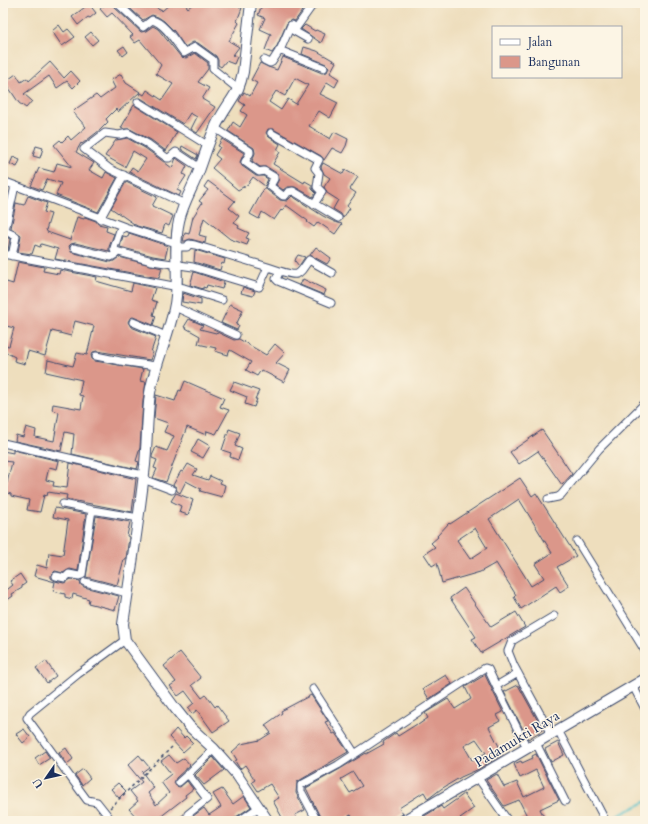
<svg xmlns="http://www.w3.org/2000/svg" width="648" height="824" font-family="Cardo,serif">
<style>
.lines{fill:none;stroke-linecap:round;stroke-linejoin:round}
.stream{stroke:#52c0c9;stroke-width:2.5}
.building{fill:#db978a;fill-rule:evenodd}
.street-casing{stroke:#3b496c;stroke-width:9}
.secondary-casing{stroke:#3b496c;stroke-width:12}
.path{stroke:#3b496c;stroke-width:1.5;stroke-dasharray:3 3;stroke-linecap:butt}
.street{stroke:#fff;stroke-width:7}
.secondary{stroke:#fff;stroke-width:10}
.labels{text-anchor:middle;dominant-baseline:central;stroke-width:3;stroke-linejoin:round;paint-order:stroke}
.street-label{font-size:14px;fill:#1b2f5e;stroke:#fcf5e5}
</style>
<rect width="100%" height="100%" fill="#fcf5e5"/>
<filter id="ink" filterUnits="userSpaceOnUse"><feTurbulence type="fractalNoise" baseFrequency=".025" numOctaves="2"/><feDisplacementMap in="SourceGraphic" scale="8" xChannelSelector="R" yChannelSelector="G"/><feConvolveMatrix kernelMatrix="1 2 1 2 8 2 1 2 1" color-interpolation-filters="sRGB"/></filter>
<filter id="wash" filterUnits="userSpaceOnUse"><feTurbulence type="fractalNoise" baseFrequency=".012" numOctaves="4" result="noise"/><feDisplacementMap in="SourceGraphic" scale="16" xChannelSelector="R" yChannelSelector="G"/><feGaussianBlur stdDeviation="0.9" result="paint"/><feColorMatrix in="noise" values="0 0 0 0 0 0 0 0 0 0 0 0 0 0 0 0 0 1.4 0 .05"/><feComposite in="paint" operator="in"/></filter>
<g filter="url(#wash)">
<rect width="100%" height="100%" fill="#eedebd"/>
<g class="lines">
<path class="stream" d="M607 821 645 802"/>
</g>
<g id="blocks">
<path class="building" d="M107 3H111L114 7 141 32 146 31 153 26 158 29 181 57 186 58 195 53 208 63V69L198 82 209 88 202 99 215 107 197 133 191 129 197 117 190 113 183 124 139 97 141 93 144 95 147 90 162 100 173 84 156 74 161 65 140 40 135 43 130 37 133 35 112 13 107 17 100 9Z
M124 3H153L159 10 161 9 162 11 171 3H184L188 8 194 3H231L242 8 237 21 239 23 229 41 239 47 233 55 237 57 234 64 226 61 221 67 218 65V60L216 56 198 43 193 42 185 47 174 31 164 21 158 17 152 15 143 20Z
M263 3H290L302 11 295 21 291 20 287 23 277 46 272 53 265 50 271 34 260 29 265 18 258 15Z
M89 4 96 13 90 18 88 17 78 25 72 17Z
M59 25 64 32 68 29 75 37 62 46 52 31Z
M305 25 315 31 316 30 325 34 321 43 301 29Z
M91 32 98 40 92 45 85 37Z
M124 46 128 52 123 56 118 50Z
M304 47 317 51 336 62 330 73 339 79 335 87 327 82 320 94 338 103 330 118 319 111 309 126 330 139 334 132 348 139 346 146 342 153 332 148 324 160 321 156 273 129H268L266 133 269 137 280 144 277 150 280 152 273 164 304 183 305 181 312 185V189L316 193 313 197 295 187H287L283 190 276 185 279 179 278 174 267 167H260L252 161 255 153 254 148 228 131 233 122 240 127 247 115 241 111 245 105 239 101 244 92 250 96 257 83 251 80 260 63 268 67 277 70 283 57 322 73 327 72 329 67 326 64 302 54ZM295 78 308 85 296 104 288 99 281 110 269 102 276 91 285 96Z
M50 62 64 78 71 71 80 81 73 88 67 81 57 88 49 76 24 94 32 101 26 108 19 103 5 82 16 74 21 82 27 78 29 81Z
M121 74 126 83 140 92 118 112 116 109 106 119 108 122 100 130 82 144 81 143 76 152 94 163 89 170 103 178 106 172 117 178 98 212 56 195 61 183 47 179 42 190 31 186 39 168 54 172 57 163 72 167 54 145 60 140 62 142 68 136 71 140 86 127 73 112 77 108 96 95 100 99 115 88 111 80Z
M134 105 177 132 166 151 151 140 130 129H123L121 128Z
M127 138 145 148 172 168 176 158 187 166 183 174 186 176 177 190 181 192 179 196 129 172 132 167 138 171 146 159 133 151 125 167 105 156 116 140Z
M222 139 244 153 240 162 242 166 256 176H263L268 179 265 186 253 177 248 184 238 190 212 168 220 159 215 155 220 147 218 146Z
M36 146 43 148 40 158 33 156Z
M182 146 198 155 196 159 181 149Z
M13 157 20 160 17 167 10 164Z
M323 163 343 174 345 170 358 177 350 189 356 193 347 206 350 208 343 218 341 214 333 209 338 200 327 193 324 187 330 178 324 174 321 167Z
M208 181 235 201 229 208 239 216 234 223 239 226 238 228 249 233 246 238 249 239 247 245 230 239 204 218 199 235 206 237 205 243 190 239 185 241H183L185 233 189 234 193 217 202 203 199 201 208 190 204 187Z
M126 182 157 197 152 206 173 216 169 226 165 224 162 233 137 226 111 208Z
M265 187 267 190 280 200 287 201 292 196 323 216 335 222 342 224 335 234 318 222 314 227 307 222 308 221 286 205 282 211 281 210 274 220 262 212 259 219 250 214Z
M28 196 47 203 44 212 51 214 46 230 47 231V232L70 240 77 217 84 219 85 217 96 221 98 224 107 226 106 231 114 234 109 247V251L75 243 71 244 69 246 71 252 110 262 114 261 119 257 162 268 159 278 55 259 58 249 41 244 40 247 35 245 32 254 18 252 21 235 17 232 11 228 16 203 24 205Z
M129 233 168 246 165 258 153 256 120 247 123 236 128 237Z
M3 235 10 239 8 250 3 249Z
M316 247 331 258 327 264 310 255Z
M195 250 225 259 224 264 222 263 220 270 194 262Z
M298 255 305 257 299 266 295 261 296 258Z
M18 262 44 267 43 271 59 274 60 270 97 277 96 281 131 291 133 283 155 288 151 300 157 302 153 315 156 316 153 325 133 317 130 318 128 322 131 327 156 337 151 352H153L150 360 97 351 93 352 91 355 92 359 95 361 143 369 140 381 146 382 143 401 140 448 136 461 139 462 137 469 72 454 74 434 65 432 61 451 15 441 16 435 23 437 26 427 36 430 35 437 54 441 59 412 52 410 53 404 81 409 83 396 79 395 82 380 46 372 48 360 73 366 77 353 87 355 94 326 75 321 71 336 52 331 45 356 28 351 25 364 14 361 15 357 3 351V345L9 346 14 328 3 325V281L13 284Z
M194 272 224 282 222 289 207 285 206 288 203 287V289L190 285Z
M303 279 326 290 324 295 300 285Z
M243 287 255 291 253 296 241 293Z
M183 293 201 299V305L182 302Z
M230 304 243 310 236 325 239 326 237 330 221 323Z
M189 319 203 325 200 329 216 333 217 332 234 340 239 339 266 355 275 344 285 353 276 363 290 370 284 382 261 370 257 376 246 370 251 362 230 350 228 355 215 351 216 348 198 344 200 336 184 327Z
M185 381 224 398 220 407 229 410 216 434 207 431 206 435 187 427 166 482 153 478 157 469 154 468 157 460 152 458V456L156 447 167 451 174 436 164 432 168 423 154 418 156 395 175 401 179 390 181 391Z
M234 382 259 391 255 399H257L254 407 245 404 247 397 230 390Z
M229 429 240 433 235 446 242 449 238 460 230 457 231 453 222 450Z
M542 430 572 474 562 485 538 451 519 464 510 452Z
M198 439 210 446 203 458 191 452Z
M13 450 59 461 57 469 49 467 46 480 54 482 53 486 67 488 70 463 136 479 132 512 66 499 67 495 48 492 47 496 44 495 40 512 27 510 29 500 11 496V494L3 492V482L7 483 12 462 3 461V451L13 453Z
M188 464 197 469 193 475 208 480 210 476 221 481 220 483 225 485 222 497 200 491 201 489 186 481 180 493 177 491 176 487 173 485 181 471 183 472Z
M520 478 532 496 536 493 576 556 557 567 569 586 560 592 556 586 521 609 514 597 516 595 496 563 480 572 442 583 437 563 432 566 424 554 435 547 431 543 438 537 437 536 449 523 450 524ZM519 499 552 553 535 564 544 578 531 586 489 519ZM475 528 487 548 470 559 457 540Z
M176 493 193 500 188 515 179 512 181 506 171 501Z
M55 508 86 514 78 571 70 569 63 573 55 571 51 575V578L55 581 64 583 71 579 80 581 81 585 84 587 119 596 115 610 88 603 89 599 73 594 72 599 65 597V594L53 591 55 582 34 576 37 565 47 568 49 553 63 555 68 520 53 517Z
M96 516 130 522 127 536 129 537 126 559H124L117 585 86 577Z
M20 574 26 583 22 586V588L12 594 13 596 3 603V593L13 585 10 581Z
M464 588 491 627 516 612 525 627 481 653 472 639 476 637 450 598Z
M180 652 201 678 192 685 202 698 206 695 215 707 217 705 229 721 213 732 197 710 192 714 188 708 194 703 185 691 178 696 170 686 176 682 164 666Z
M46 661 56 676 47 683 36 668Z
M446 675 452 684 429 699 423 689Z
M485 675 503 712 497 715 500 721 489 727 503 754 479 769 461 777 441 789 428 799 424 792 399 808 403 814 392 821H354L351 815 339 821H322L306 788 340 769 366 753V754L384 744 383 742 396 733 398 736 417 724 418 725 428 718 425 713 448 699 455 709 471 699 465 687ZM476 739 486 753 472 760 464 746ZM353 772 362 786 350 793 341 779Z
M518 685 543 730 528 739 504 692Z
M311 695 328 721 325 722 333 734 335 733 348 752 297 782 296 793 305 810 295 815 298 821H284L273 801 279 798 270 784 258 791 252 782 255 780 245 765 240 769 235 761 237 760 232 752 241 744 260 740 271 733 265 725 282 713 281 711Z
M24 729 30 737 23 743 16 734Z
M176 729 184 738 186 736 193 743 183 752 169 737Z
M558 742 564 755 551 762 545 749Z
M66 748 73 759 67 764 59 753Z
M45 751 50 758 39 765 35 758Z
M536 754 559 800 540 809 546 821H516L527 816 519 800 504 806 486 780 497 774 504 787 517 782 524 797 544 787 536 770 520 778 514 764 521 761 522 763 533 758 532 756Z
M139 755 149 767 142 772 154 788 148 793 156 805 169 793 161 782 171 774 161 761 169 755 176 763 184 758 190 765 176 778 174 783 176 786 180 787 187 781 193 789 185 795 186 797 155 821H140L129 809 138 801 130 791 142 782 128 765Z
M213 757 224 770 204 785 195 775Z
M83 769 90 778 82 785 75 775Z
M118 783 126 791 119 798 111 789Z
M222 789 233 804 244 796 251 807 236 817 234 821H174L183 815 186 818 189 819 204 808 209 815 221 807 213 794Z
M464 794 474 808 460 818 462 821H416L441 806 443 809Z"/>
</g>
</g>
<g filter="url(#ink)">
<use href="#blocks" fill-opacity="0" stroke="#3b496c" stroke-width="1"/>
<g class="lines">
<g class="street-casing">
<path id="street" d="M117 3 143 27 152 20C164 22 177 44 184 53L195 47 213 60V69L238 89
M294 31 308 39
M279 50 324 68
M264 60 270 63 272 62 281 48 291 25H292L294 31 314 3
M138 102 207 145
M215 128 250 151V153L245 162 259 172 264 171 274 177V179L270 186 283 196H285L288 192 293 191 338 218
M271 133 319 160 315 168 319 173 317 187 322 192 314 204
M3 181 125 227
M185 204 110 169 84 149 105 133 119 135 128 133 148 144 167 158H169L176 152 200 168
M100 219 124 175
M176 243 125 227 120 230 114 248V250L119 252 152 261 193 267 259 287 268 267 280 271 276 279 278 281 331 303
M177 247H187L189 244 195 245 268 267
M74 248 111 257 116 254 117 251
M3 254 184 288 222 300
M12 256 16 237C13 233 7 234 5 230L15 186
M280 271C299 277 298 276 309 260L332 273
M175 307 236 335
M133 322 166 336
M96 356 120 361 156 366
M3 443 143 475
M143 479 172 490
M548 499 558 497 561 495 599 449 645 403
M63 504 92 510 139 518
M577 541 645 651
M56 576 65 578 69 574 79 576 82 575 92 510
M85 582 127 593
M518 673 496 686 527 748
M633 686 645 709
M313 689 355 754
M558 730 604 818
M551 734 514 666 508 651 512 641 554 616
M536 743 565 801
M478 778 508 821
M179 782 188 774
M188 814 207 799 188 774 214 749
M112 821 97 802 87 800 27 718 30 713 78 674 125 640
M239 821 259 807
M317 821 301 791V785L338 765 485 668 488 669 496 686"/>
</g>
<g class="secondary-casing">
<path id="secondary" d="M251 3 243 72C242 77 240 84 238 89 231 102 221 114 215 128 209 141 205 154 200 168 194 186 183 202 179 221 172 250 181 280 174 309 168 337 155 364 150 393 147 417 147 441 145 465 139 519 131 571 123 624L125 640 174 707 190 727 214 749 237 775 268 821
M403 821 645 679"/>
</g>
<path class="path" d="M110 808 173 746"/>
<use href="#street" class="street"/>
<use href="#secondary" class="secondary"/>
</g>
</g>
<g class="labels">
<g class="street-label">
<text transform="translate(517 739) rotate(-31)">Padamukti Raya</text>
</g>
</g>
<rect width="648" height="824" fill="none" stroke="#fcf5e5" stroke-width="16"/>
<rect x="492" y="26" width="130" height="52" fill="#fcf5e5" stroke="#a2a6af"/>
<rect x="500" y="39" width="20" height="6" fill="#ffffff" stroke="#a2a6af"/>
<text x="528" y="46" font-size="12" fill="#1b2f5e">Jalan</text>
<rect x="500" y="56" width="20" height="12" fill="#db978a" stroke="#a2a6af"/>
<text x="528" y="66" font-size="12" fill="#1b2f5e">Bangunan</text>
<g transform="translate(46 778) rotate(236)" stroke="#fcf5e5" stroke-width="3" paint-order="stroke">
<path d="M0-3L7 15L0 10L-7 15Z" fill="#1b2f5e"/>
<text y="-6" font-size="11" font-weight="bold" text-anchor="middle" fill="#1b2f5e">U</text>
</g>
</svg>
